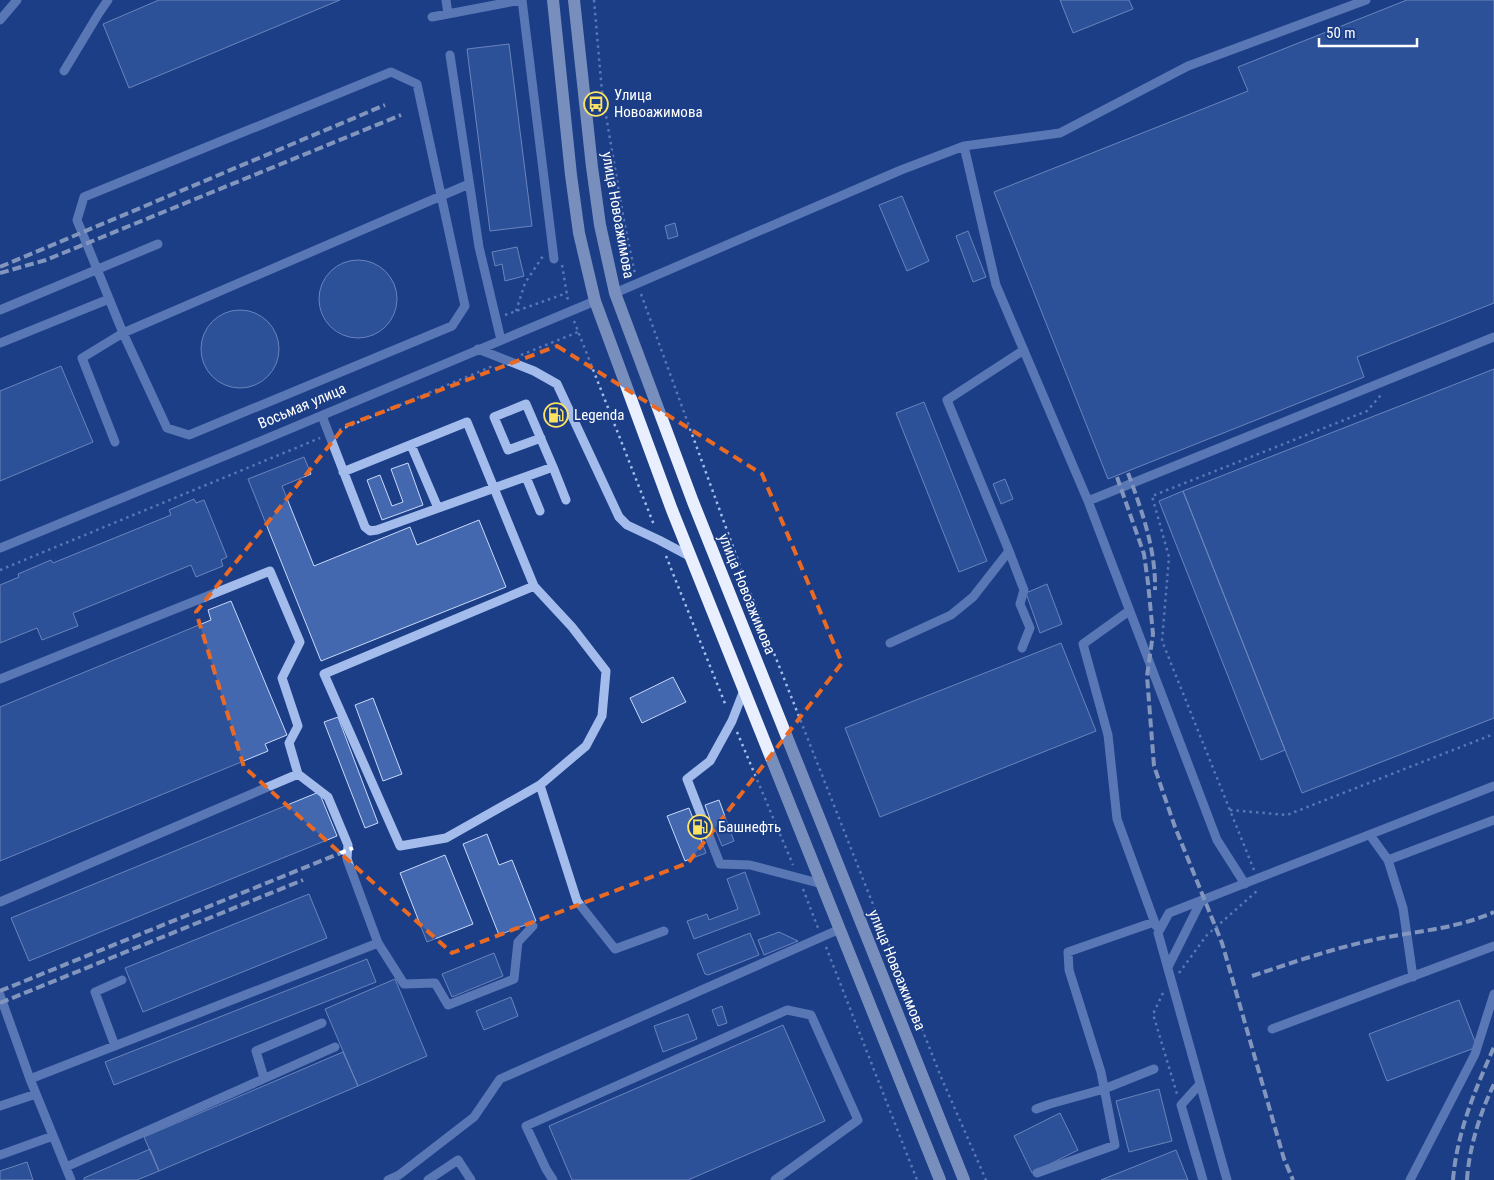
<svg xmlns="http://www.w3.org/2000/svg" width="1494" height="1180" font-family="'Roboto Condensed',sans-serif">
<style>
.building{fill:#4468b0;stroke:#c9d9f9}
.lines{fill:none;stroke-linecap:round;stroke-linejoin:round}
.path{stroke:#a4bcec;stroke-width:2.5;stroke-dasharray:2.5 4;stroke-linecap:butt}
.minor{stroke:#a4bcec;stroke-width:9}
.major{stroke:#e9efff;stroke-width:12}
.rail{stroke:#fff;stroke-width:4;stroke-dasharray:9 4;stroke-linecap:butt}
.marked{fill:none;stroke:#ea6a24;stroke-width:4;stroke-dasharray:10 6;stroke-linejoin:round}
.labels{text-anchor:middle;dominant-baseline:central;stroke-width:4;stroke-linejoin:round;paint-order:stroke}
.poi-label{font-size:15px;fill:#fff;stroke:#1b3e87;text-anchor:start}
.street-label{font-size:15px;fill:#fff;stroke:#1b3e87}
</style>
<rect width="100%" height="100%" fill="#1b3e87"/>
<path class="building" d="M159 0H340L129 88 103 24Z
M1060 0H1129L1133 9 1073 33Z
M1407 0H1494V303L1357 357 1364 377 1108 479 994 192 1248 91 1238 67Z
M509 44 532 226 490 231 467 49Z
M902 196 929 261 907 271 879 205Z
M675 223 678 236 668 239 665 226Z
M968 231 986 277 973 282 956 236Z
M517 247 524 276 505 281 502 264 495 266 492 252Z
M319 299a39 39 0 1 1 78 0a39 39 0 1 1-78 0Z
M201 349a39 39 0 1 1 78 0a39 39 0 1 1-78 0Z
M61 366 93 442 0 481V391Z
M1494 369V718L1302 793 1183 491Z
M924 402 987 561 959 572 896 413Z
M304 457 311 474 282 486 314 566 410 527 417 545 479 520 506 587 321 661 248 479Z
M408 463 423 505 382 520 367 480 380 475 392 506 403 502 391 469Z
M1005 479 1013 499 1001 504 993 484Z
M1183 491 1285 750 1261 760 1159 501Z
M194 499 196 503 204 500 227 557 221 560 223 566 196 577 191 565 73 613 78 626 42 640 37 628 0 643V585L19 577 18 574 51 560 53 563 171 515 169 510Z
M1047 584 1062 624 1040 633 1026 593Z
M231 601 287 735 265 744 268 751 0 861V707L211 620 208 610Z
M1061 643 1096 731 880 817 845 728Z
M673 677 686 702 642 723 630 698Z
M373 698 402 774 383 781 355 705Z
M338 717 378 823 365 828 324 722Z
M319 792 337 836 29 961 11 918Z
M719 800 734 841 722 846 716 831 700 837 695 825 710 819 705 805Z
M689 808 706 853 685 861 667 816Z
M487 834 499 865 512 860 536 921 499 935 463 844Z
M445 855 473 924 427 942 400 873Z
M745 872 760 914 694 939 687 921 707 914 709 920 738 909 727 879Z
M309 894 327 938 143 1012 125 968Z
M779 932 798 941 764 955 758 940Z
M750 933 759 955 708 975 705 974 697 954Z
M494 953 503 976 452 997 442 974Z
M367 959 376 982 114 1085 105 1062Z
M395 979 427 1056 358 1086 325 1009Z
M511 997 518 1016 484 1030 476 1011Z
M1459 1000 1477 1047 1387 1081 1369 1034Z
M722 1006 727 1023 718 1026 712 1010Z
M688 1014 697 1039 663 1052 654 1026Z
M783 1025 825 1121 688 1180H572L549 1126Z
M343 1052 358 1086 159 1171 144 1137Z
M1159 1089 1172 1141 1129 1152 1116 1101Z
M1060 1113 1078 1150 1032 1173 1014 1136Z
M150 1149 159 1171 137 1180H84V1178Z
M1176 1150 1188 1180H1101Z
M27 1162 33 1180H0V1171Z"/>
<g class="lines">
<path class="path" d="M594 0 602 92 624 221 635 274
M562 265 568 301
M641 294 744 577 941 1077 986 1180
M516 311 525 283 543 256
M505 315 567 293
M574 321 654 525
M521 355 578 332
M339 430 493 366
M666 556 726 706
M0 570 320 438
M737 732 793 865
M1230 810 1287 815 1494 734
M1254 870 1162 641 1169 557 1152 496 1367 411 1381 395
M803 889 818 928
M826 947 917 1180
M1179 973 1207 935 1257 891
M1163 993 1153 1014 1177 1094"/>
<path class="minor" d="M446 0 448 14
M522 0 554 259
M432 17 521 0
M0 20 17 0
M450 55 479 247 501 340
M64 71 99 13 108 0
M391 72 417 84 465 306 452 326 189 435 167 428 123 333 77 220 84 197Z
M964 146 996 285 1088 501 1217 840 1245 884
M615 293 901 170 964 146 1060 133 1188 66 1366 0
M0 310 158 244
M0 343 109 299
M478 349 534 371 557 384 619 517 627 525 659 540 691 557
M322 416 365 527 370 531 377 530 553 467 526 404 494 417 508 450 541 438
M115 442 82 358 123 333 469 184
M411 445 438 508
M553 467 566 500
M343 472 467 422 534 586 324 674 400 846 446 838 540 785 586 746 602 716 606 671 572 627 534 586
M526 477 540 511
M1088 501 1494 337
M0 548C199 467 397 385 595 301
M1009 551 1024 590 1020 604 1030 628 1022 648
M1129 611 1083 644 1108 735 1117 819 1156 926
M890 643 951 615 973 597 1009 551 947 400 1024 350
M0 679 270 571 300 642 282 678 298 726 289 743 298 774 328 797 348 845 347 859 378 943
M744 690 732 721 710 761 687 779 720 864 750 865 822 884
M540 785 577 901 615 949 664 931
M1370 835 1388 860 1494 820
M1388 860 1403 908 1413 977
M0 902 298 774
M1168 967 1201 901
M0 995 30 1079 71 1180
M1272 1029 1494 946
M115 1046 95 992 122 980
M264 1078 256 1051 322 1023
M30 1079 378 943 404 984 435 983 448 1005 514 979 518 942 533 926
M1200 1084 1181 1105 1203 1180
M0 1106 36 1094
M1036 1109 1050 1104 1104 1089 1154 1069
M0 1155 53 1136
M66 1167 335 1047
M1037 1173 1115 1145 1101 1072 1069 970 1068 952 1154 922
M388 1180 399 1175 474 1117 500 1079 840 929
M428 1180 458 1160 471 1180
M553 1180 546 1169 526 1126 787 1010 811 1015 858 1120 775 1180
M1227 1180 1158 933 1169 913 1494 786
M1410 1180 1475 1054 1494 994"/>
<path class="major" d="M553 0 571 175 579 233 595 301 672 510 940 1180
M574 0 592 167 600 225 615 293 693 502 964 1180"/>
<path class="rail" d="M0 267 385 105
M0 273 46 260 401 115
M1128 473C1142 511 1156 550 1155 590
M1117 477 1144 554 1148 583 1153 634 1147 676 1154 766 1175 827 1222 943 1284 1159 1293 1180
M1252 976C1294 962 1337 947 1382 938 1419 931 1459 928 1494 912
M0 991 353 848
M0 1003 303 880
M1453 1180C1457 1132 1475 1090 1494 1047
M1467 1180C1469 1148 1480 1113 1494 1084"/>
</g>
<path d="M0 0H1494V1180H0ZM557 346 762 474 842 663 688 863 452 953 244 767 196 612 345 426Z" fill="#1b3e87" fill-opacity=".55" fill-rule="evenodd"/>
<path class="marked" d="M557 346 762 474 842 663 688 863 452 953 244 767 196 612 345 426Z"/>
<defs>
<g id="bus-ring" transform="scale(1.25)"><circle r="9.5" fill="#1b3e87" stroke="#fde261" stroke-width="1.5"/><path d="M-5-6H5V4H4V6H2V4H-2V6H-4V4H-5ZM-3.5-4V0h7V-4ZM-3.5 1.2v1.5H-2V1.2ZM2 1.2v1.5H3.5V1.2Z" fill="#fde261"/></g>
<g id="fuel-ring" transform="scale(1.25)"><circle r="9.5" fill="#1b3e87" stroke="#fde261" stroke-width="1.5"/><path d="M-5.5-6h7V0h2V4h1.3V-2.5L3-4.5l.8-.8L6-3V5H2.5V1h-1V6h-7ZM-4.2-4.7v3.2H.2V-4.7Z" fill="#fde261"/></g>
</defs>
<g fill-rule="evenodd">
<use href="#bus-ring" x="596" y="104"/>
<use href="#fuel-ring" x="556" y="415"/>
<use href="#fuel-ring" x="700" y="827"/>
</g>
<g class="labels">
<g class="poi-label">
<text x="614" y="95">Улица<tspan x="614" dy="17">Новоажимова</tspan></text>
<text x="574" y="415">Legenda</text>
<text x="718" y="827">Башнефть</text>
</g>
<g class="street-label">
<text transform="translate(618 215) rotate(80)">улица Новоажимова</text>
<text transform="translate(302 406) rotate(-23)">Восьмая улица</text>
<text transform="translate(747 594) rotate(68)">улица Новоажимова</text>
<text transform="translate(897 970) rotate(68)">улица Новоажимова</text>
</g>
</g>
<path d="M1319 38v8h98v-8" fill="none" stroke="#ffffff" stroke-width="2.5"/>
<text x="1326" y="38" font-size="15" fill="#ffffff" stroke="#1b3e87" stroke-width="4" paint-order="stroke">50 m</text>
</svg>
